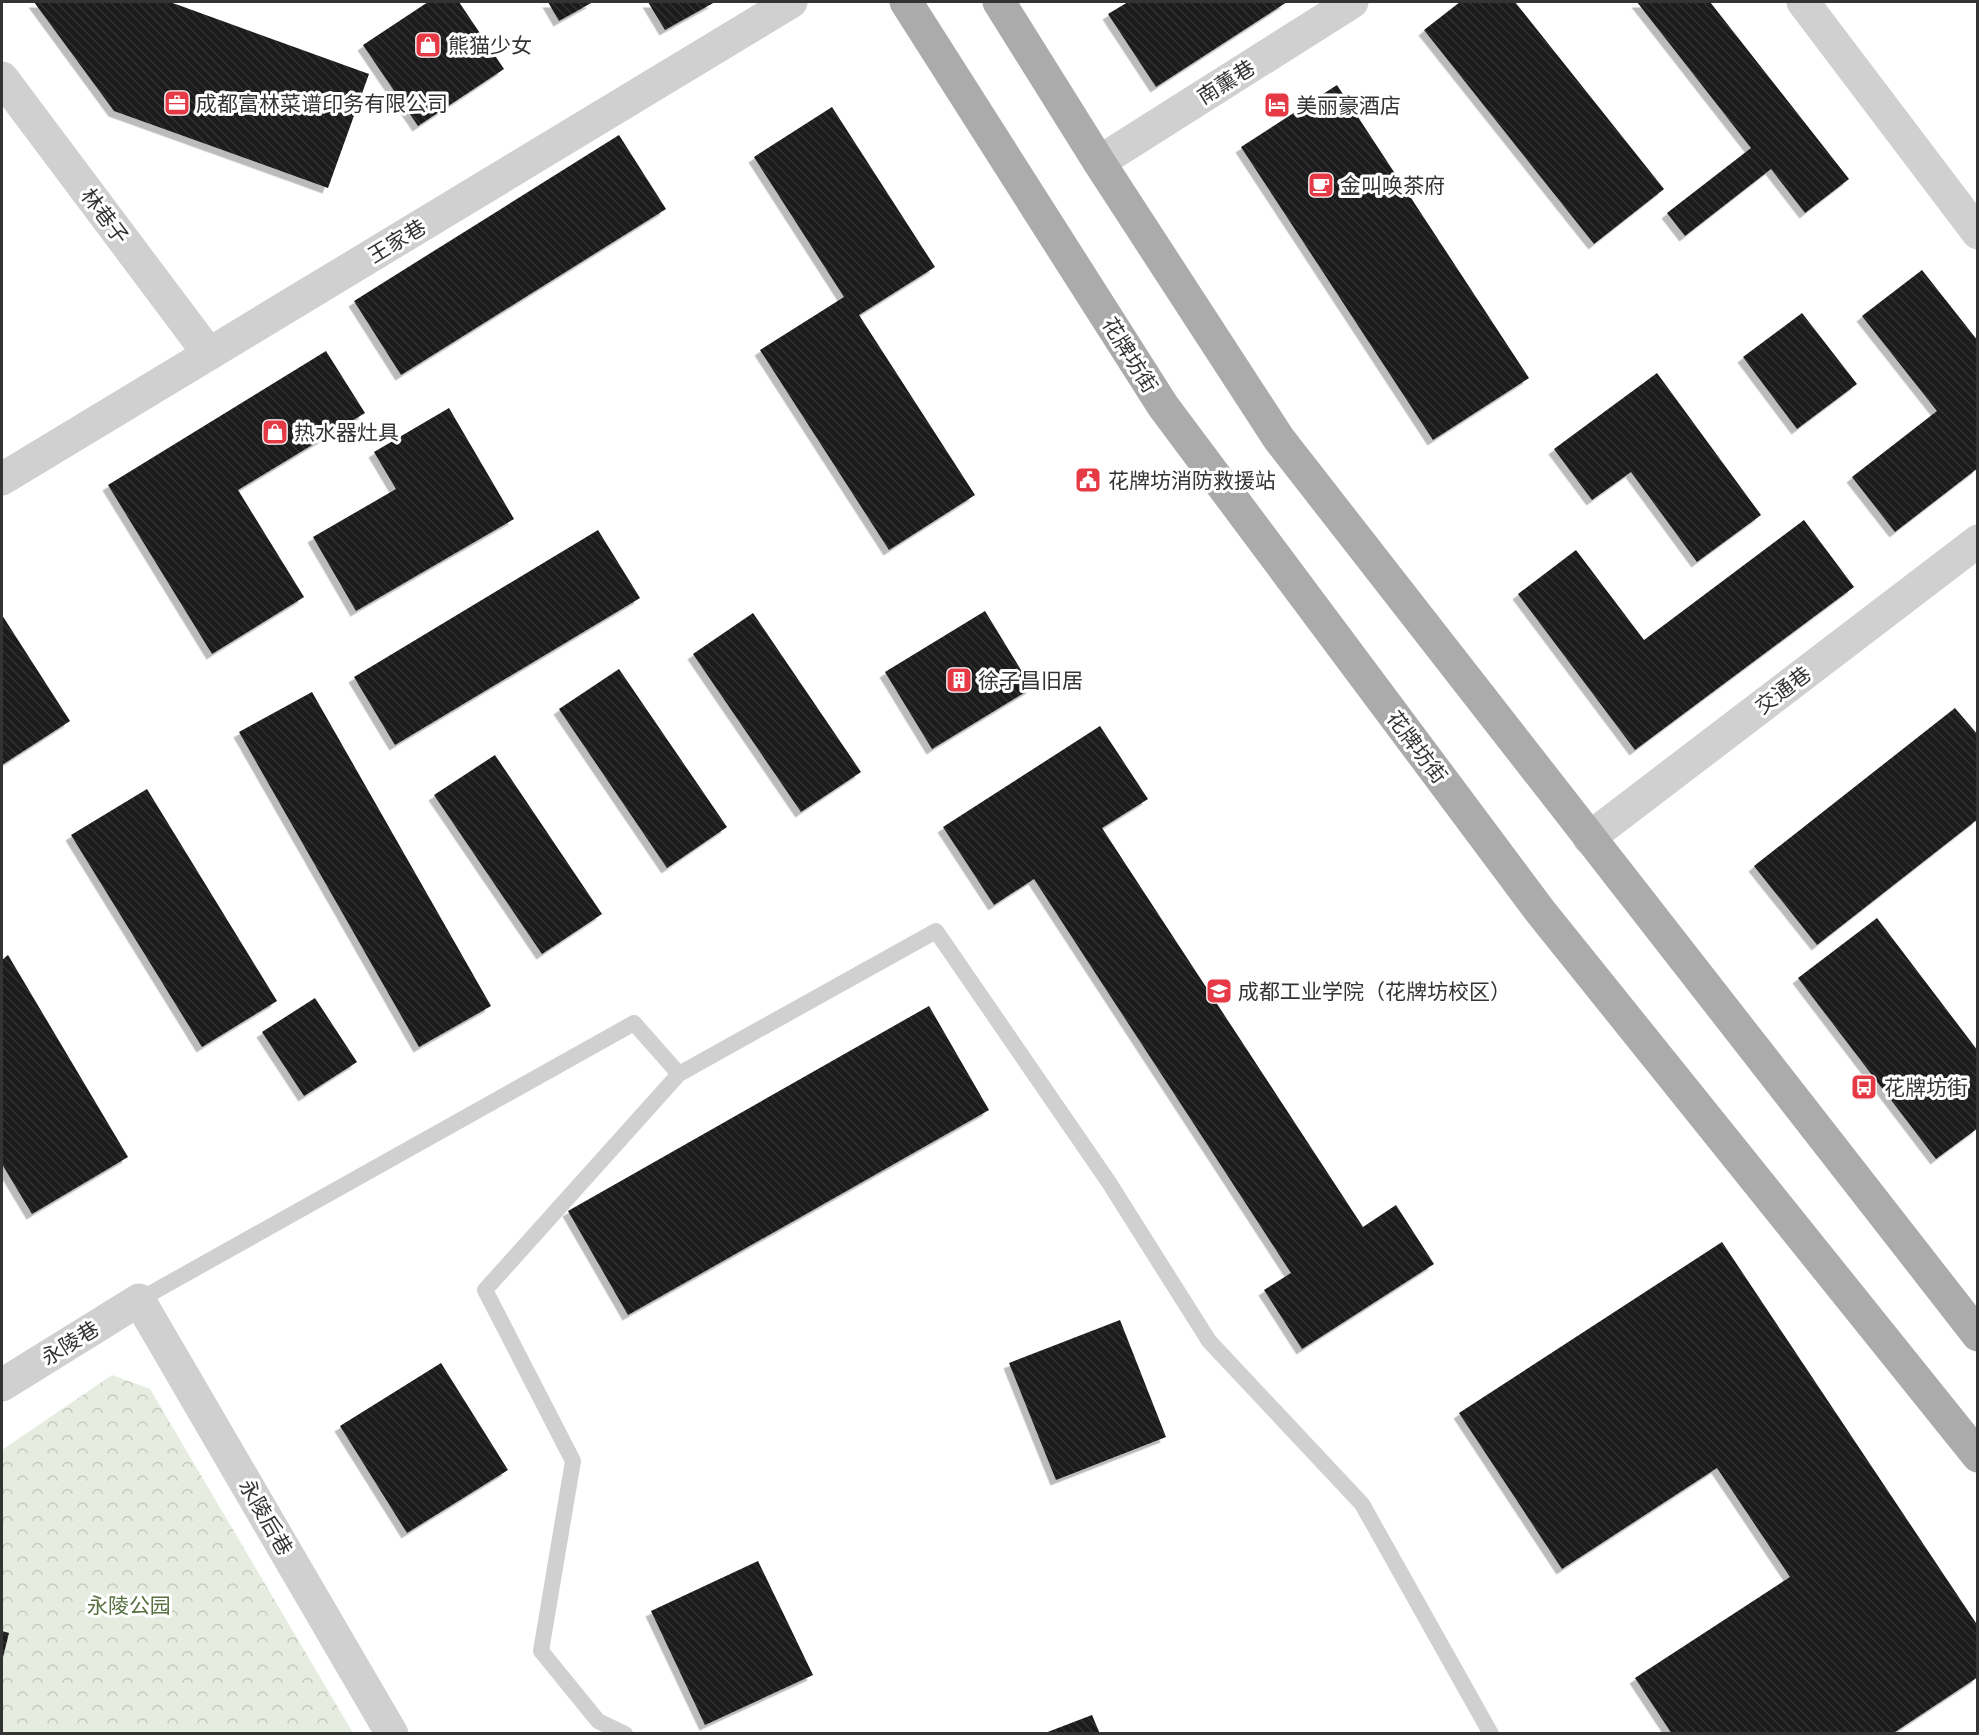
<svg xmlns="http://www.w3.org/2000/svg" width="1979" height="1735" font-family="'Work Sans','Noto Sans SC',sans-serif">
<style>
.park{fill:url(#park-crowns)}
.building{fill:url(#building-back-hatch);filter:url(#shadow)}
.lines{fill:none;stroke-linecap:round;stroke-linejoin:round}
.service{stroke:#d0d0d0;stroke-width:16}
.minor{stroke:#d0d0d0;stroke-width:33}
.primary{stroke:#ababab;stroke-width:33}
.labels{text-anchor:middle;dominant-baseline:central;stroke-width:6;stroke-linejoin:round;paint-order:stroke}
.poi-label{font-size:21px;fill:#333;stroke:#fff;text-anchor:start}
.street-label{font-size:21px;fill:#333;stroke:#fff}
.park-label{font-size:21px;fill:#56703f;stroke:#fff}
</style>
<defs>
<pattern id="park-crowns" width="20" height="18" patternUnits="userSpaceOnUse" patternTransform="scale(1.5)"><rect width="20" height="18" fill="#e6ecdf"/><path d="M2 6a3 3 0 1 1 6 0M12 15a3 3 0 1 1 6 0" fill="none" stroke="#c6cbc0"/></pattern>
<pattern id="building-back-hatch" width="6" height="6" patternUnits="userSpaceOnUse" patternTransform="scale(1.5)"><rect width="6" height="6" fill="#1a1a1a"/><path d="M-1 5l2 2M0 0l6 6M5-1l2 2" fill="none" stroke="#333"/></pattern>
<filter id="shadow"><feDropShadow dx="-5.5" dy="5.5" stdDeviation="0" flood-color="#0004"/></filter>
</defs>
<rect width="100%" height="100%" fill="#fff"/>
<path class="park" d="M112 1375 150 1389 353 1733 2 1734V1450Z"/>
<path class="building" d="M34 2H170L369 74 328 188 114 111Z
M428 2H459L504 69 418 126 363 45Z
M548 2H593L559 21Z
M648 2H715L665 30Z
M1128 2H1287L1156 87 1108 14Z
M1460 2H1515L1664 189 1594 244 1424 30Z
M1637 2H1710L1849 179 1805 213 1771 169 1685 236 1667 213 1751 148Z
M1337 85 1529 378 1433 440 1241 147Z
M832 107 935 267 859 315 975 495 889 550 760 350 844 297 754 157Z
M619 135 666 209 401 375 354 301Z
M1922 270 1978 341V468L1895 532 1852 477 1937 411 1862 316Z
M1802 313 1857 384 1797 429 1743 357Z
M326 351 365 413 238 490 304 597 212 654 108 485Z
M1657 373 1761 515 1697 562 1631 472 1592 500 1554 449Z
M449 408 514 519 356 611 313 537 396 489 374 452Z
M1804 520 1854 587 1635 750 1518 594 1576 550 1644 640Z
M598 530 640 598 395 745 354 677Z
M985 611 1032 688 932 749 885 672Z
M753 613 861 772 801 812 693 654Z
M2 615 70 721 2 765Z
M619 669 727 827 667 868 559 709Z
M312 692 491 1006 419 1047 239 732Z
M1955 708 1978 735V819L1817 945 1754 866Z
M1100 726 1148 799 1102 828 1363 1227 1396 1205 1434 1264 1302 1349 1264 1290 1291 1273 1034 879 994 905 943 827Z
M495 755 602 914 542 954 434 795Z
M147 789 277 1001 202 1047 71 835Z
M1877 918 1978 1051V1128L1936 1159 1798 978Z
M8 955 128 1157 32 1214 2 1164V960Z
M315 998 357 1062 304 1096 262 1032Z
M929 1006 989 1110 628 1315 568 1211Z
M1722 1242 1978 1626V1677L1892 1734H1672L1635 1678 1790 1577 1717 1468 1562 1569 1459 1413Z
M1120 1320 1166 1437 1056 1480 1009 1363Z
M441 1363 508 1470 407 1533 340 1426Z
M758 1561 813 1675 705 1725 651 1611Z
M2 1631 9 1633 2 1661Z
M1092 1715 1100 1734H1045V1733Z"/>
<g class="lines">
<path class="service" d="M139 1300 634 1023 679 1074
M625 1734 598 1721 541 1651 573 1461 485 1290 679 1074 936 931 1108 1181 1209 1341 1362 1504 1491 1734"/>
<path class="minor" d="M1803 2 1978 233
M2 78 209 354
M1099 162 1352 2
M2 479 791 2
M1589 838 1978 541
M2 1385 139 1300 392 1734"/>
<path class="primary" d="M906 2 1163 406 1540 911 1978 1456
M999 2 1099 162 1279 439 1978 1335"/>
</g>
<defs>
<g id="shop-square" transform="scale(1.35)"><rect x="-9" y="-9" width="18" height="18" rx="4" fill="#e63946" stroke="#fff"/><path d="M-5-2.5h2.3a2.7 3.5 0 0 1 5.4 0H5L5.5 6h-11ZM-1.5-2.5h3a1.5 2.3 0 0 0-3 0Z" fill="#fff"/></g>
<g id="office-square" transform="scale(1.35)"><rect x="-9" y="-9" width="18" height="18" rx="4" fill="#e63946" stroke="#fff"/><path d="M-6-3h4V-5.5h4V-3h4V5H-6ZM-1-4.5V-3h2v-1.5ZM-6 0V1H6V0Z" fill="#fff"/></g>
<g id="hotel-square" transform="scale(1.35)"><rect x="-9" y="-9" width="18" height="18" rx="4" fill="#e63946" stroke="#fff"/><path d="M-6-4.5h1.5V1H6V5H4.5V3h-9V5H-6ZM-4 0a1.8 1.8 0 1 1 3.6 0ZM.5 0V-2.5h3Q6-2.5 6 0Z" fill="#fff"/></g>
<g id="cafe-square" transform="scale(1.35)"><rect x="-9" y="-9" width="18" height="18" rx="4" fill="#e63946" stroke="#fff"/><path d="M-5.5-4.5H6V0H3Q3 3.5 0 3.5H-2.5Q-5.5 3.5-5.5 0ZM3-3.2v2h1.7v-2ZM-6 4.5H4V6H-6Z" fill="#fff"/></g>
<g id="civic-square" transform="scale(1.35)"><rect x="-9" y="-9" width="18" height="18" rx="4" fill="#e63946" stroke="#fff"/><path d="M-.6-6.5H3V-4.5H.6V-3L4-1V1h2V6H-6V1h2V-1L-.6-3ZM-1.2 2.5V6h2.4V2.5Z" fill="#fff"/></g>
<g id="building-square" transform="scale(1.35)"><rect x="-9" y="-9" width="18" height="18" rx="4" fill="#e63946" stroke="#fff"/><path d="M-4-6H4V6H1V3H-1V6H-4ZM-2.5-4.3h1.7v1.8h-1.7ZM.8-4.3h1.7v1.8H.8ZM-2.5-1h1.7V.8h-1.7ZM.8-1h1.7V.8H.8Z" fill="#fff"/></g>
<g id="university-square" transform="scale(1.35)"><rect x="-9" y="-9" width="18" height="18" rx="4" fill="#e63946" stroke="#fff"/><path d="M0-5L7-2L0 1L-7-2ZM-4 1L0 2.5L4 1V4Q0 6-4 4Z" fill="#fff"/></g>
<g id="bus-square" transform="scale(1.35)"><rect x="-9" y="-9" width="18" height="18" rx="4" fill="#e63946" stroke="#fff"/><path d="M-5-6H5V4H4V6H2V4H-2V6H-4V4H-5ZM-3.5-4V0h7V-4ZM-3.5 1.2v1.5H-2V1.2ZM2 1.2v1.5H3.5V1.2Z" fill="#fff"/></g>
</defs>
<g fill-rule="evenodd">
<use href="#shop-square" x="428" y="45"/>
<use href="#office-square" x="177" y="103"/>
<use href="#hotel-square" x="1277" y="105"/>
<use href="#cafe-square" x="1321" y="185"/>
<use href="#shop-square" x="275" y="432"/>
<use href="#civic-square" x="1088" y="480"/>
<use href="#building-square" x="959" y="680"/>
<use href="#university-square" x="1219" y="991"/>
<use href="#bus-square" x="1864" y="1087"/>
</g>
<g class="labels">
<g class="poi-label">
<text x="448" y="45">熊猫少女</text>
<text x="196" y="103">成都富林菜谱印务有限公司</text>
<text x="1296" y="105">美丽豪酒店</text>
<text x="1340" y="185">金叫唤茶府</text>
<text x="294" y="432">热水器灶具</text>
<text x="1108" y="480">花牌坊消防救援站</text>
<text x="978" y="680">徐子昌旧居</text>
<text x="1238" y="991">成都工业学院（花牌坊校区）</text>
<text x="1884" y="1087">花牌坊街</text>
</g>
<g class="street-label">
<text transform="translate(1226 82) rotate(-32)">南薰巷</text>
<text transform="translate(105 216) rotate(53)">林巷子</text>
<text transform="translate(397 241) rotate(-31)">王家巷</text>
<text transform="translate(1130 355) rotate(58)">花牌坊街</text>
<text transform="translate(1783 690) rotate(-37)">交通巷</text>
<text transform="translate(1417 747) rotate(53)">花牌坊街</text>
<text transform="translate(70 1343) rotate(-32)">永陵巷</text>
<text transform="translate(266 1517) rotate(60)">永陵后巷</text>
</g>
<g class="park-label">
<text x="129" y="1605">永陵公园</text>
</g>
</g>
<rect width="1979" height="1735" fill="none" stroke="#333333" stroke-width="6"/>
</svg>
